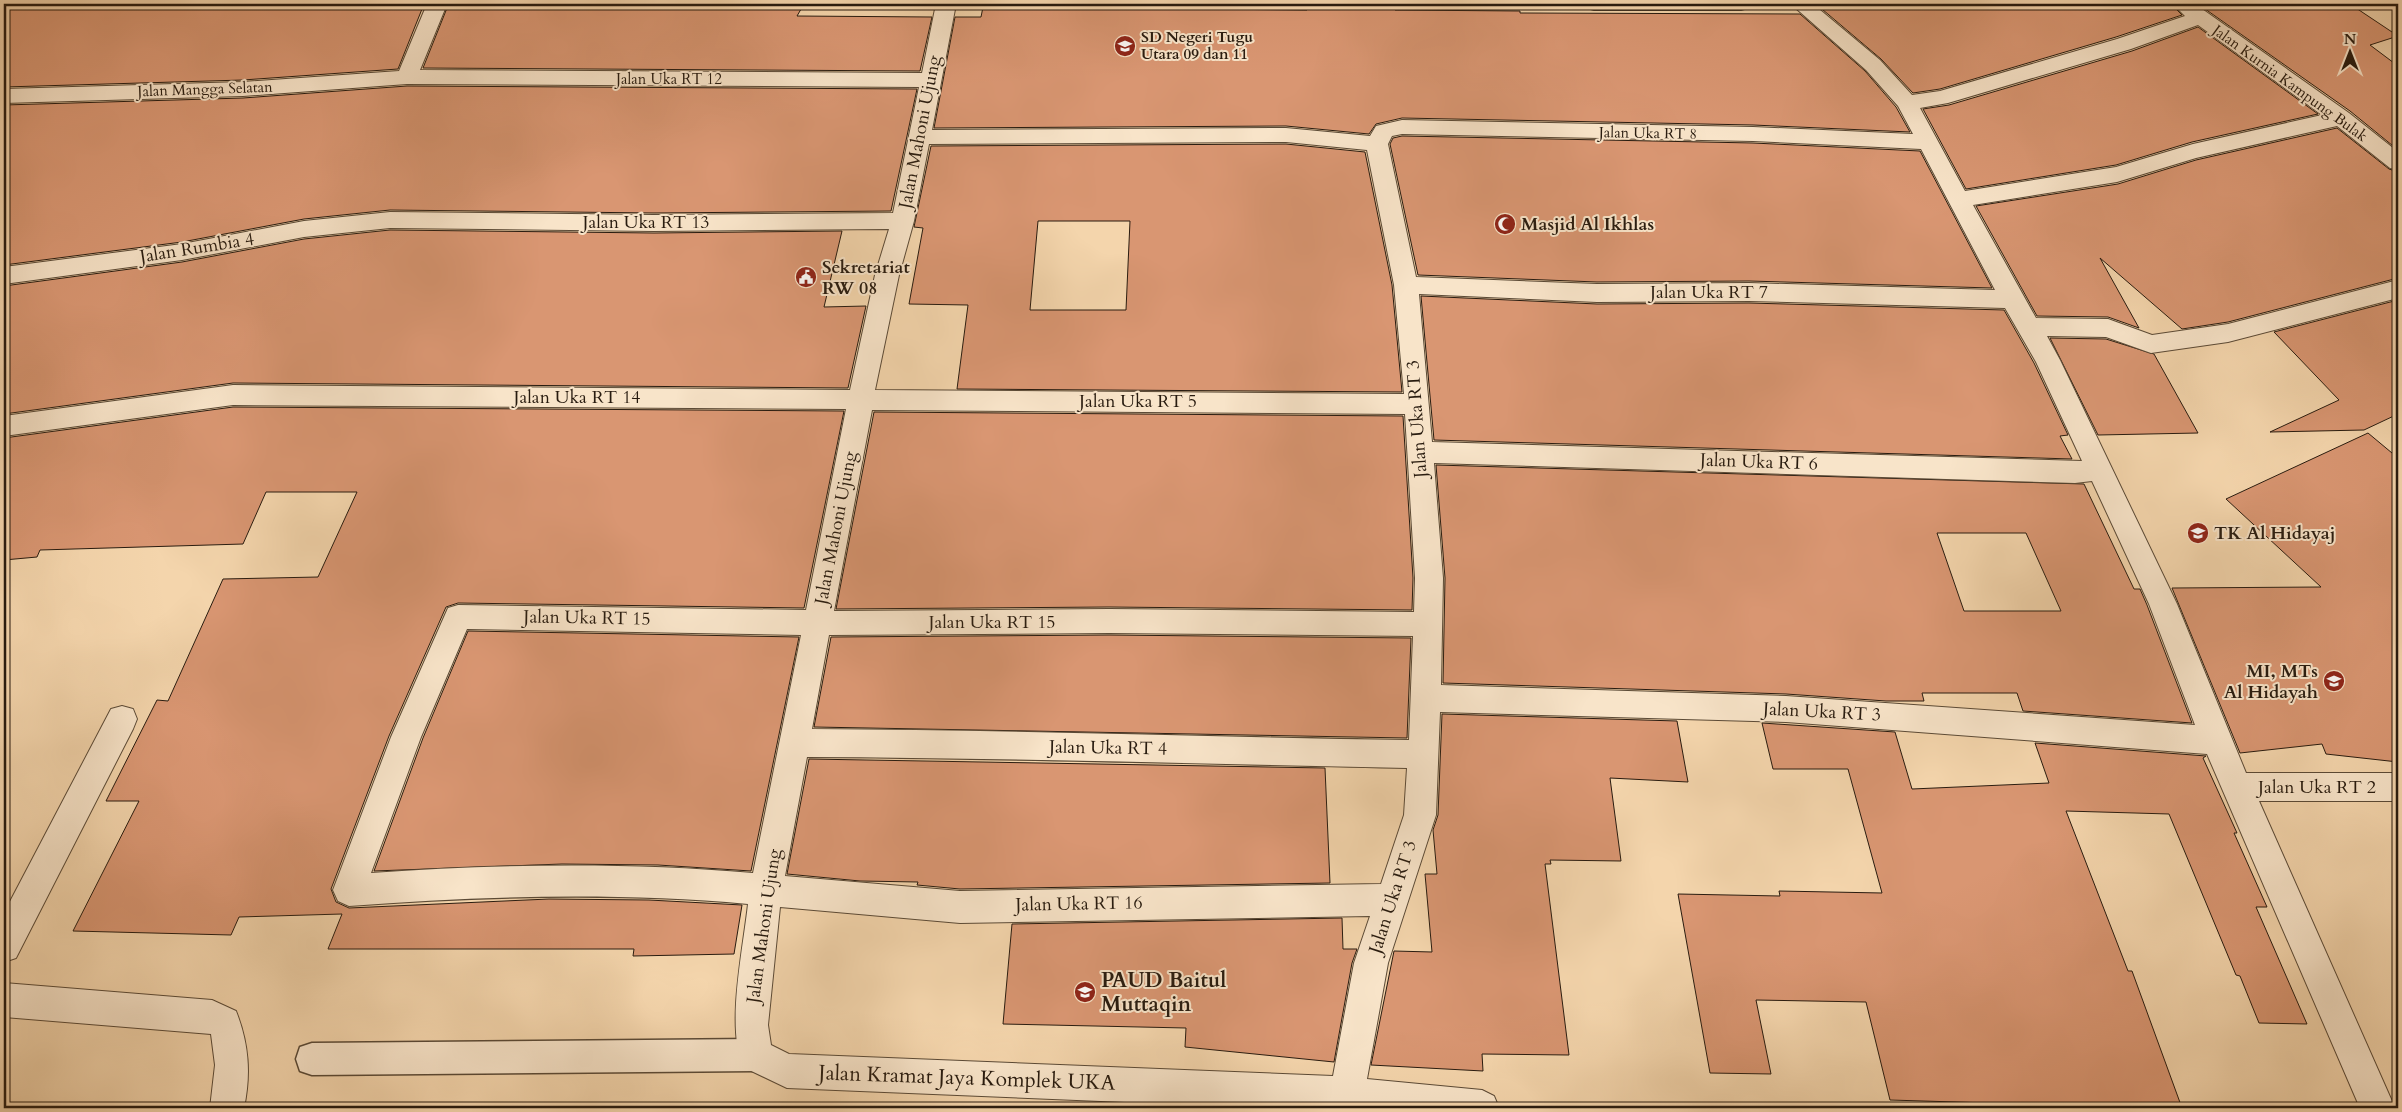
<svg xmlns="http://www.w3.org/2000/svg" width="2402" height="1112" font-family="Cardo,serif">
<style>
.building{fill:#d99672;stroke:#281b0f;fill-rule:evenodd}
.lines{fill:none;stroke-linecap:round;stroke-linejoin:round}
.lane-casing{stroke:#5b4a36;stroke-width:3}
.street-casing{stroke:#5b4a36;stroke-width:2}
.lane{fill:#f8e4c9;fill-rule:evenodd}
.street{fill:#f8e4c9;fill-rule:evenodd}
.labels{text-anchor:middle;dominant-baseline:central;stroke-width:4;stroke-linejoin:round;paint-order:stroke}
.far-poi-label{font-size:15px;font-weight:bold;fill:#281b0f;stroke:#f8e4c9;text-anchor:start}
.far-street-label{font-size:15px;fill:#281b0f;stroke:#f8e4c9}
.street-label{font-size:18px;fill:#281b0f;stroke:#f8e4c9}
.poi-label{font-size:18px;font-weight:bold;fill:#281b0f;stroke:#f8e4c9;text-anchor:start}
.near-poi-label{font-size:21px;font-weight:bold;fill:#281b0f;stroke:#f8e4c9;text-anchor:start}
.near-street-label{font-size:21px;fill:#281b0f;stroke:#f8e4c9}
</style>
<rect width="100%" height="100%" fill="#f4d5ac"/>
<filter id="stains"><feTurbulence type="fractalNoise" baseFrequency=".004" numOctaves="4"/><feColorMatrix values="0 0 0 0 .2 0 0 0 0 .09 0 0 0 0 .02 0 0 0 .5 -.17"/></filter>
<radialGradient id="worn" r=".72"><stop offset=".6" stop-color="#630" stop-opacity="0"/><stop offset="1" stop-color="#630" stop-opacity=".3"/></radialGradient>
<path class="building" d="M4 4H424L398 69 243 80 4 87Z
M602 4H804L797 16 932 17 920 71 423 68 447 8 601 7Z
M1307 4H1394L1395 10 1520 11V13L1800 14 1865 71 1896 107 1910 132 1753 125 1402 118 1376 124 1369 134 1286 126 934 128 955 17H981L983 7 1307 10Z
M1816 4H2175L2174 7 2182 15 2116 37 1940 89 1913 93 1881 59Z
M2198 4H2350L2398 36 2370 45 2398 66V150L2350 111Z
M2198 27 2318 114 2192 142 2116 165 1966 189 1923 109 1949 105 2132 51Z
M407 86 917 89 891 211 654 213 390 210 304 219 182 242 4 265V105L243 98Z
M2337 128 2389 169 2398 172V278L2228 322 2182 329 2100 258 2139 328 2108 317 2037 316 1976 206 2118 184 2196 160Z
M1402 136 1753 143 1920 151 1992 288 1749 281 1597 282 1418 275 1390 144 1393 138Z
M1286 144 1365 152 1392 285 1402 392 957 389 968 305 909 304 923 228 914 227 931 146ZM1038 221H1130L1126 310H1030Z
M390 230 654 233 842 231 824 307 866 306 848 388 233 383 4 414V286L182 262 304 239Z
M1421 296 1597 304 1749 303 2004 310 2034 363 2068 435 2060 436 2072 459 1434 440Z
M2398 300V414L2364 430 2270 432 2339 400 2274 332Z
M2050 338 2106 339 2154 354 2198 433 2098 435Z
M233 407 844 411 804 608 458 603 446 607 389 736 331 889 336 902 349 908 549 899 649 900 742 905 734 954 633 956 634 949H328L342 914 239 917 231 935 73 931 139 801H106L157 700 168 701 223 579 318 577 357 492H266L243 544 40 550 37 557 4 560V438Z
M874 412 1403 416 1413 578 1412 610 1109 607 836 609Z
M2368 433 2398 458V762L2326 754 2322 744 2240 753 2172 588 2321 587 2226 499Z
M1436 465 2084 484 2134 589H2140L2147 605 2192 723 2023 711 2017 693H1922L1924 701H1886L1786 694 1443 683 1445 578ZM1937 533H2026L2061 611H1964Z
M468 631 799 637 751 871 658 865 562 864 374 871 423 738Z
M1109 635 1411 638 1407 738 814 727 831 637Z
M1442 714 1677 721 1688 782 1610 778 1621 861 1550 860 1551 864H1545L1569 1055 1482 1054 1483 1071 1371 1065 1394 951 1432 952 1425 874H1437L1433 830 1438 815Z
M1762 723 1895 732 1912 789 2049 783 2035 743 2206 756 2203 758 2237 833H2234L2267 907H2256L2307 1024 2259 1023 2240 976 2236 975 2169 814 2066 811 2128 971H2132L2182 1108H2088L2087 1106 1890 1100 1866 1002 1756 1000 1771 1074 1710 1073 1678 894 1780 896 1779 891 1882 893 1848 769H1773Z
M809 759 1325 768 1330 883 960 889 917 885 918 882 860 881 787 874Z
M1342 918 1343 949H1357L1352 963 1334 1062 1185 1047 1186 1028 1003 1024 1012 924Z"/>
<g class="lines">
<g class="lane-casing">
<path id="lane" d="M755 1039 767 1043 771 1055 767 1067 755 1071 312 1075 300 1071 296 1059 300 1047 312 1043Z"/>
</g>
<g class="street-casing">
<path id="street" d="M427 4H447L420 70 922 73 936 4H956L932 130 1286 128 1370 136 1376 126 1402 120 1753 127 1913 134 1898 106 1866 70 1791 4H1813L1880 60 1912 95 1940 91 2117 39 2185 16 2175 6 2177 4H2195L2349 113 2398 152V170L2390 168 2337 126 2196 158 2117 182 1973 205 2036 318 2108 319 2152 335 2228 324 2398 280V298L2228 342 2151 353 2106 337 2047 336 2060 360 2177 604 2246 773H2398V801H2259L2395 1108H2360L2207 754 1786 722 1440 712 1436 815 1388 963 1367 1079 1482 1090 1494 1096 1499 1108H1270L787 1088 743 1067C726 1026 743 950 748 904 616 892 482 896 349 906L338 901 333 890 391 737 448 608 458 605 806 610 846 409 233 405 4 436V416L233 385 850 390 875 275 889 229 654 231 390 228 304 237 182 260 4 284V267L182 244 304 221 390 212 654 215 893 213 919 87 407 84 243 96 4 103V89L243 82 399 71ZM2198 25 2322 115 2193 144 2116 167 1965 191 1920 108 1948 103 2131 49ZM1402 134 1753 141 1921 149 1995 290 1749 283 1597 284 1416 277 1388 144 1392 136ZM1286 142 1367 150 1394 285 1404 394 875 390 899 275 914 221 929 144ZM1419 294 1597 302 1749 301 2005 308 2036 362 2082 461 1432 442ZM872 410 1405 414 1415 578 1414 612 1109 609 834 611ZM1434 463 2075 483 2092 481 2149 604 2195 725 1786 696 1441 685 1443 578ZM467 629 801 635 753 873C627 862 498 864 371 873L421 737ZM1109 633 1413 636 1409 740C1210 737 1011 730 812 729L829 635ZM807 757C1007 758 1207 764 1407 768L1404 815 1381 884 960 891 785 876ZM780 907 960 923 1370 916 1354 963 1333 1076 789 1054 771 1045 768 1025Z
M1584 4H1751L1748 8 1741 10H1594L1587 8Z
M122 706 133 709 137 719 133 729 16 958 4 962V913L111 709Z
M4 983 212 1000 236 1011C249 1044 251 1074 244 1108H210L215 1065 211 1034 4 1017Z"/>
</g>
<use href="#lane" class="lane"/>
<use href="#street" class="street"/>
</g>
<defs>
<g id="school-disc" transform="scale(1.125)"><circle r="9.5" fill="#8f2418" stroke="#f8e4c9"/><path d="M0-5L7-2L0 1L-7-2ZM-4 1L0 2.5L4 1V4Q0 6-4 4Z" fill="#fff"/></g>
<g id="mosque-disc" transform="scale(1.125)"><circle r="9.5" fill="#8f2418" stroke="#f8e4c9"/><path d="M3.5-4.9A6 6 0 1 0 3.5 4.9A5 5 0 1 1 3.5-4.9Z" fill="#fff"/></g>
<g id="civic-disc" transform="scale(1.125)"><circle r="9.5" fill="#8f2418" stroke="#f8e4c9"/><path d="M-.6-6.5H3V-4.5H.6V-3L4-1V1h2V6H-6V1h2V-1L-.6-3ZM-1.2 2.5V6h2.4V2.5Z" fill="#fff"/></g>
</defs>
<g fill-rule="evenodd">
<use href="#school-disc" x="1125" y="46"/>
<use href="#mosque-disc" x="1505" y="224"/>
<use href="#civic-disc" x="806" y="277"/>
<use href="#school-disc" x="2198" y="533"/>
<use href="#school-disc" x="2334" y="681"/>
<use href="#school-disc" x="1085" y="992"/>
</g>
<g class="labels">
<g class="far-poi-label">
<text x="1141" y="37">SD Negeri Tugu<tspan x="1141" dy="17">Utara 09 dan 11</tspan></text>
</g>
<g class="far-street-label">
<text x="669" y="79">Jalan Uka RT 12</text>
<text transform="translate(2290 83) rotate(36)">Jalan Kurnia Kampung Bulak</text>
<text transform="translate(205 89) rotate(-2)">Jalan Mangga Selatan</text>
<text transform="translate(1648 133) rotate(1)">Jalan Uka RT 8</text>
</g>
<g class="street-label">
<text transform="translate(920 132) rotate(-79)">Jalan Mahoni Ujung</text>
<text x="646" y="222">Jalan Uka RT 13</text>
<text transform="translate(197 248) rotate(-9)">Jalan Rumbia 4</text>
<text x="1709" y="292">Jalan Uka RT 7</text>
<text x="577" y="397">Jalan Uka RT 14</text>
<text x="1138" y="401">Jalan Uka RT 5</text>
<text transform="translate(1417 419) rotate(-94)">Jalan Uka RT 3</text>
<text transform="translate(1759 462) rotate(2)">Jalan Uka RT 6</text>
<text transform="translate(836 528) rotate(-79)">Jalan Mahoni Ujung</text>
<text transform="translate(587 618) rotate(1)">Jalan Uka RT 15</text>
<text x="992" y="622">Jalan Uka RT 15</text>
<text transform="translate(1822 712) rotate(3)">Jalan Uka RT 3</text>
<text transform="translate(1108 748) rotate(1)">Jalan Uka RT 4</text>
<text x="2317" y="787">Jalan Uka RT 2</text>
<text transform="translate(1393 897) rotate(-72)">Jalan Uka RT 3</text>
<text transform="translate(1079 904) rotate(-1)">Jalan Uka RT 16</text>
<text transform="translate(764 926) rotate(-82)">Jalan Mahoni Ujung</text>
</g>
<g class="poi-label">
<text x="1521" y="224">Masjid Al Ikhlas</text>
<text x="822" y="267">Sekretariat<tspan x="822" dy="21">RW 08</tspan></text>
<text x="2214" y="533">TK Al Hidayaj</text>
<text x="2318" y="671" text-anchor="end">MI, MTs<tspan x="2318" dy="21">Al Hidayah</tspan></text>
</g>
<g class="near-poi-label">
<text x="1101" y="980">PAUD Baitul<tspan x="1101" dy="24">Muttaqin</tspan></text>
</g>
<g class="near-street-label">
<text transform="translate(967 1078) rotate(2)">Jalan Kramat Jaya Komplek UKA</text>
</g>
</g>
<rect width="2402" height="1112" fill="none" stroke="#f4d5ac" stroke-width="20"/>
<rect x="5" y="5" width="2392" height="1102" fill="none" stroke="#281b0f" stroke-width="2.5"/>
<rect x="10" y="10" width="2382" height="1092" fill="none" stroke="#281b0f"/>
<g transform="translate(2350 52)" stroke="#f8e4c9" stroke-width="4" paint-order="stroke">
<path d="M0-4L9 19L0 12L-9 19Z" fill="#281b0f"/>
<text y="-8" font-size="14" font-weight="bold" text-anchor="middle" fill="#281b0f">N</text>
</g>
<rect width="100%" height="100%" filter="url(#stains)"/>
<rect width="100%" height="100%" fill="url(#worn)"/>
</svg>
